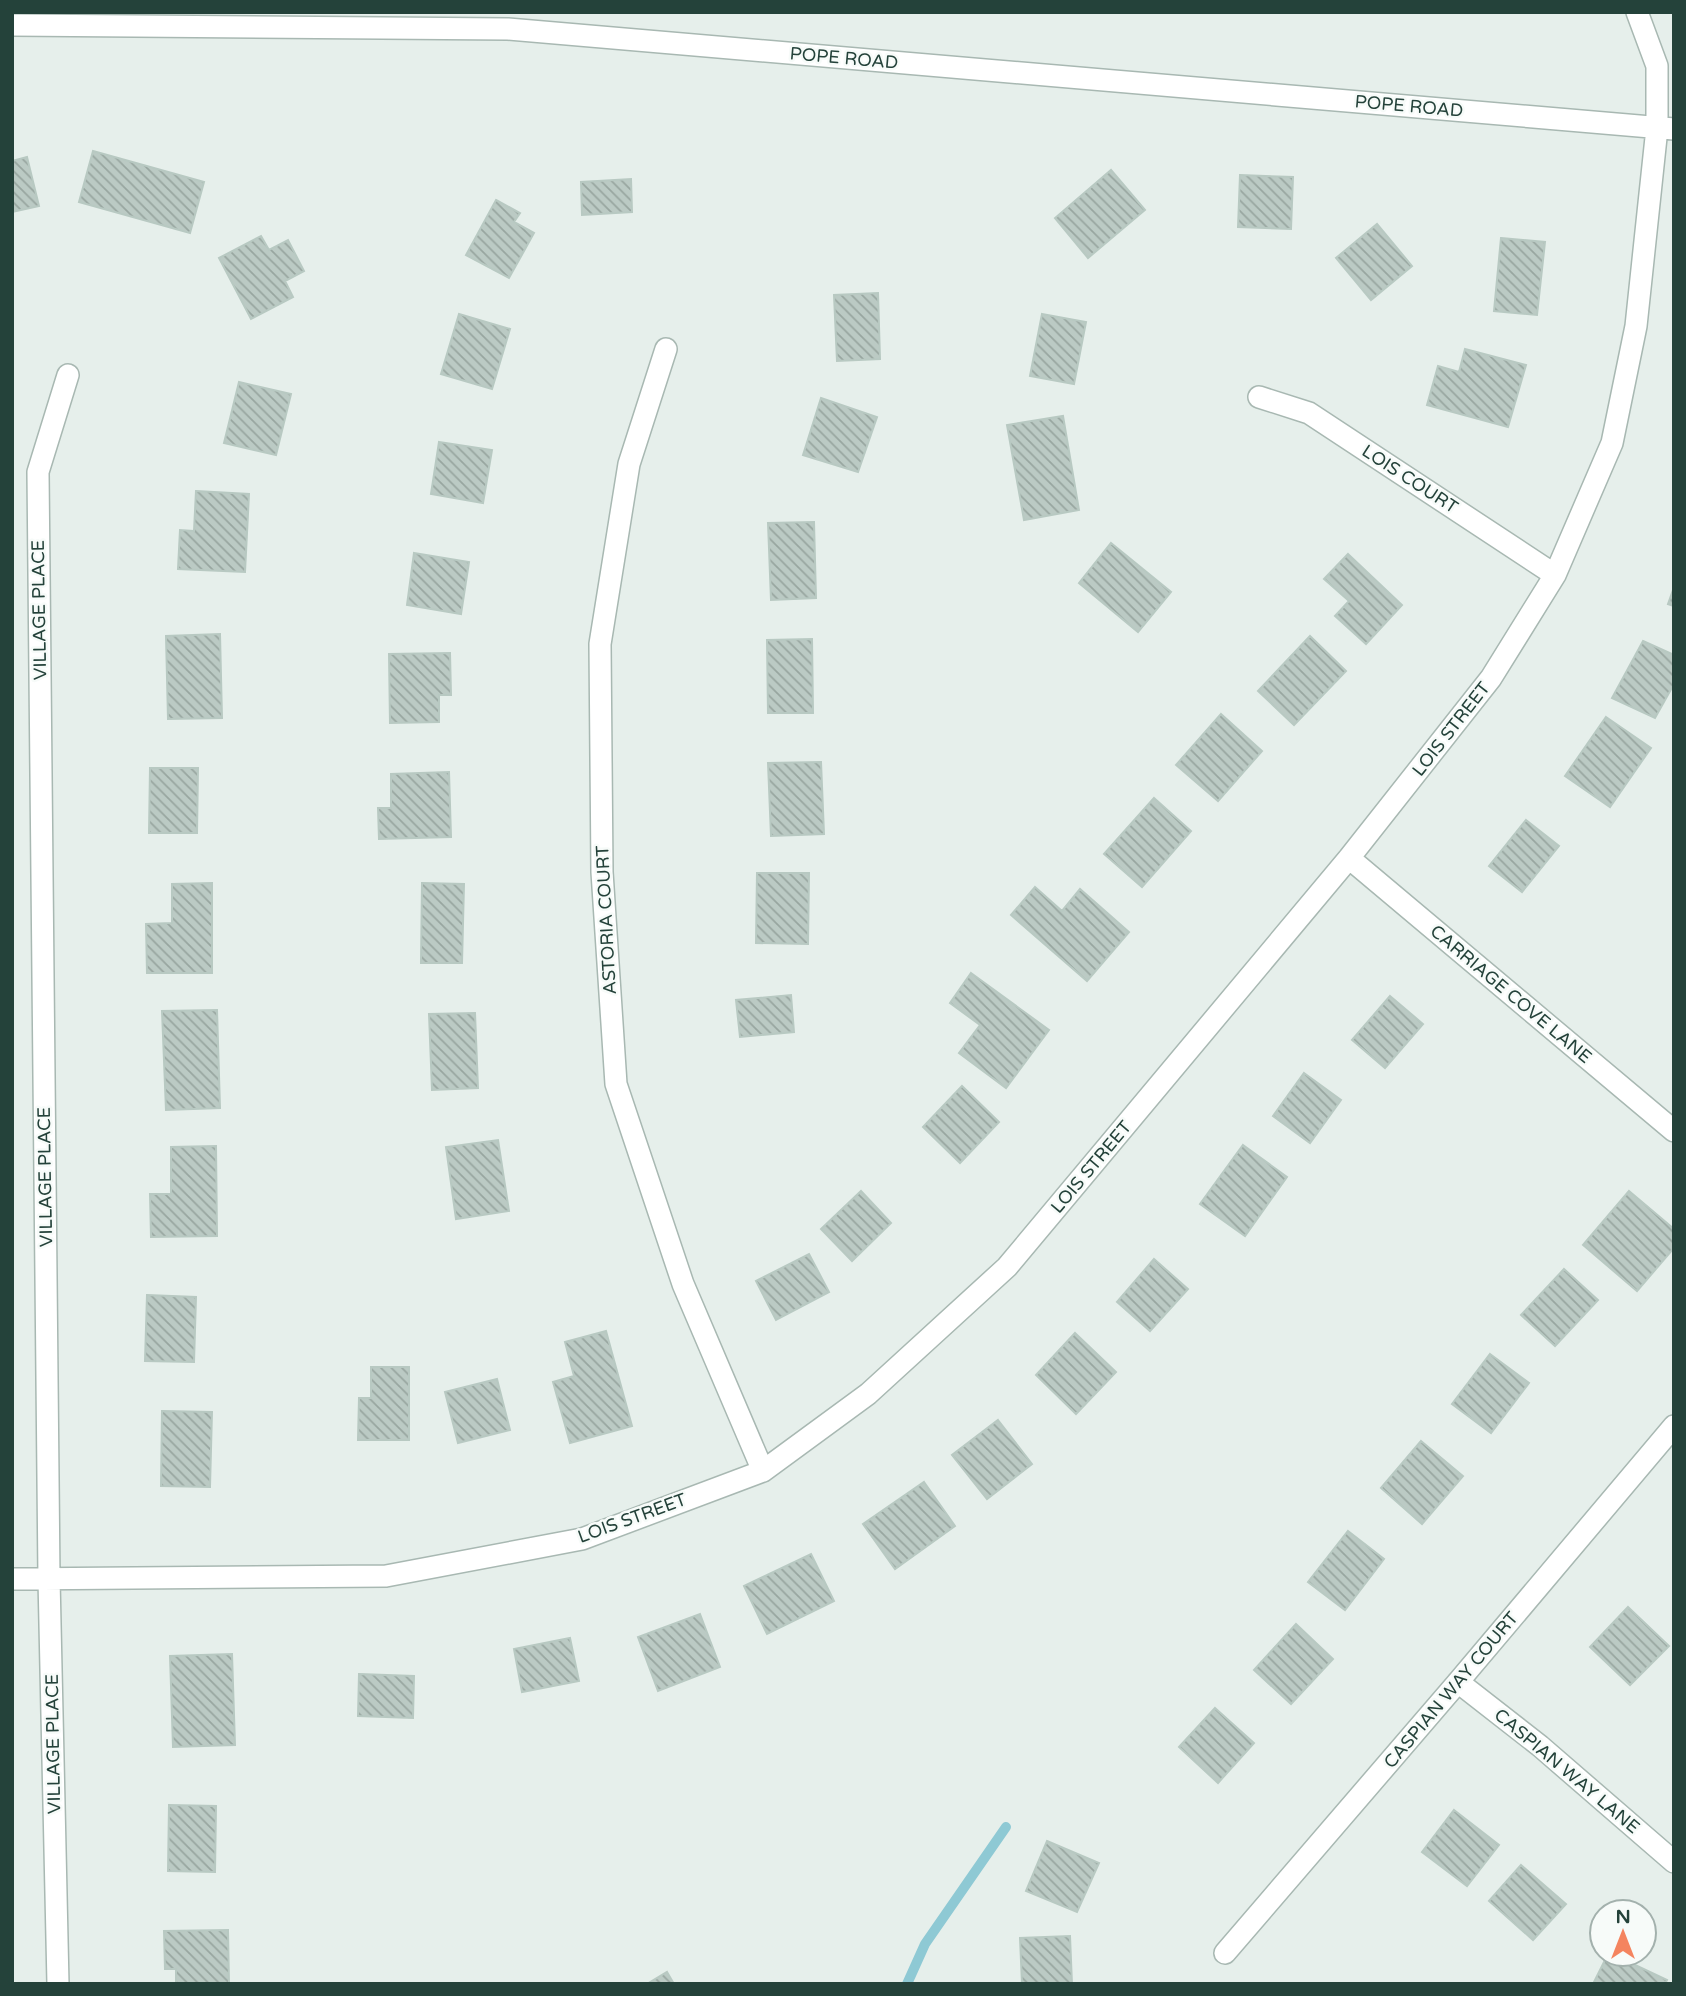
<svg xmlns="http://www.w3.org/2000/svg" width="1686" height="1996" font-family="'Varela Round',sans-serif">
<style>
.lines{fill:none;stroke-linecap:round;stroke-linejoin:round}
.stream{stroke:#8ec9d4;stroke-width:10}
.building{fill:url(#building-back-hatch);stroke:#b8c9c2;stroke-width:2}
.minor-casing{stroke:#a8b8b2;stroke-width:24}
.minor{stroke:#fff;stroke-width:21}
.labels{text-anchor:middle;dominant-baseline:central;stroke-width:5;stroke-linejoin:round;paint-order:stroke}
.street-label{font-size:18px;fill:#24423a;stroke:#f7fbf9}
</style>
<defs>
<pattern id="building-back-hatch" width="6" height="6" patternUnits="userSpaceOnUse" patternTransform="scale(1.75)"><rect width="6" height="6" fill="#bbcac4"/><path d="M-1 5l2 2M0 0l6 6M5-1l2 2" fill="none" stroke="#98a6a0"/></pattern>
</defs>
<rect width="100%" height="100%" fill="#e6efeb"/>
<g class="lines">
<path class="stream" d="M907 1984 925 1944 1006 1827"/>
</g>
<path class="building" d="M93 151 204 182 190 233 79 202Z
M27 157 39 206 12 212V161Z
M1111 170 1145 210 1088 258 1055 218Z
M1240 175 1293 177 1291 229 1238 227Z
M631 179 632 212 582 215 581 182Z
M496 200 520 213 514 222 534 233 509 278 466 255Z
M1377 224 1412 266 1371 300 1336 258Z
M261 236 269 250 288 240 304 271 285 281 293 297 251 319 219 258Z
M1501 238 1545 242 1537 315 1494 311Z
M878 293 880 359 837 361 834 295Z
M459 314 510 329 492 389 441 374Z
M1042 314 1086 322 1074 384 1030 376Z
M1465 349 1526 365 1508 427 1427 405 1438 366 1459 372Z
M239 382 291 394 276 455 224 443Z
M821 398 877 417 858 472 803 455Z
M1063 416 1079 510 1024 520 1007 425Z
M439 442 492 450 483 503 431 494Z
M196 491 249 494 245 572 178 569 180 530 194 531Z
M814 522 816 598 771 600 768 523Z
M1111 543 1171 592 1138 632 1079 583Z
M414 553 469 562 461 614 407 605Z
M1348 554 1402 605 1366 644 1335 616 1349 601 1324 579Z
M1674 587V606L1668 604Z
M220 634 222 718 168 719 166 636Z
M1310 636 1346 671 1294 725 1258 691Z
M812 639 813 713H768L767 640Z
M1643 641 1674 655V684L1655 718 1612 698Z
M450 653 451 695H439V722L390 723 389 654Z
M1221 714 1262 751 1218 801 1176 765Z
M1606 717 1651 748 1610 807 1565 776Z
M821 762 824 834 771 836 768 763Z
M150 768H198L197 833H149Z
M449 772 451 837 379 839 378 808H391V774Z
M1154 798 1191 831 1142 887 1104 854Z
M1526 820 1559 846 1522 892 1489 866Z
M757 873H809L808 944 756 943Z
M212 883V973H147L146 924 172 923V884Z
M422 883 464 884 462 963H421Z
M1035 887 1062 911 1080 889 1129 932 1087 981 1011 915Z
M971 973 1049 1030 1006 1088 959 1053 980 1025 950 1003Z
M791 995 794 1032 740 1037 736 1000Z
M1390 996 1423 1024 1385 1068 1352 1040Z
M217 1010 220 1108 166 1110 162 1011Z
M475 1013 478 1088 432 1090 429 1014Z
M1304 1073 1341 1100 1310 1143 1273 1116Z
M962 1086 999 1122 960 1163 923 1127Z
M498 1140 509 1211 456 1219 446 1147Z
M1243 1145 1287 1177 1245 1236 1200 1204Z
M216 1146 217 1236 151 1237 150 1194H171V1147Z
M861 1191 891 1223 852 1261 821 1229Z
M1629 1191 1674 1229V1248L1637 1291 1583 1245Z
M809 1254 829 1292 776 1320 756 1281Z
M1154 1259 1188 1289 1150 1331 1117 1302Z
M1564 1269 1598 1300 1555 1346 1521 1315Z
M147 1295 196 1297 194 1362 145 1361Z
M606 1331 632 1426 570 1443 553 1382 574 1376 565 1342Z
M1075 1333 1116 1372 1076 1414 1036 1375Z
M1490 1354 1529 1383 1491 1433 1452 1404Z
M371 1367H409V1440H358L359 1398H371Z
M497 1379 510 1430 458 1443 445 1392Z
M162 1411 212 1412 210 1487 161 1486Z
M998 1420 1032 1464 987 1499 952 1455Z
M1421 1441 1463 1476 1422 1524 1381 1488Z
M924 1482 955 1526 895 1569 863 1524Z
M1348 1531 1384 1559 1345 1610 1308 1582Z
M811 1554 834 1601 767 1634 744 1586Z
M1628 1607 1669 1646 1630 1685 1590 1647Z
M700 1614 720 1667 658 1691 638 1637Z
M1296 1624 1333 1659 1291 1704 1254 1670Z
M570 1638 579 1681 522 1692 514 1649Z
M232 1654 235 1745 173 1747 170 1656Z
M359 1674 414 1676 413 1718 358 1716Z
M1215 1708 1254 1743 1218 1783 1179 1747Z
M169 1805 216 1806 215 1872 168 1871Z
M1454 1810 1499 1845 1467 1886 1422 1852Z
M1047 1841 1099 1863 1077 1912 1026 1891Z
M1521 1865 1566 1904 1533 1940 1489 1901Z
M228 1930 229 1984H176V1969H165L164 1931Z
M1070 1936 1072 1984H1022L1020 1938Z
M1608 1954H1612L1667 1980 1665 1984H1593Z
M667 1972 674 1984H647Z"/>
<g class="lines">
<g class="minor-casing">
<path id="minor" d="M12 25 508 29 1674 129
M666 349 629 464 600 644 602 872 616 1084 683 1284 763 1471
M1259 397 1309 413 1555 575
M1349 858 1674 1131
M12 1579 386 1576 582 1539 763 1471 868 1394 1007 1267 1349 858 1491 678 1555 575 1612 443 1636 326 1657 128V66L1637 12
M1458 1682 1540 1746 1674 1862
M1225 1953 1458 1682 1674 1426
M58 1984 49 1579 38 472 68 375"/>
</g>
<use href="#minor" class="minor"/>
</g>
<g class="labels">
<g class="street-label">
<text transform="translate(844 58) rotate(5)">POPE ROAD</text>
<text transform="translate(1409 106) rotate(5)">POPE ROAD</text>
<text transform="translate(1410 479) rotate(33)">LOIS COURT</text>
<text transform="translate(39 610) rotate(-91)">VILLAGE PLACE</text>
<text transform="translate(1451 729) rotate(-52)">LOIS STREET</text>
<text transform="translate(606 920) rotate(-93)">ASTORIA COURT</text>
<text transform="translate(1511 994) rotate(40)">CARRIAGE COVE LANE</text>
<text transform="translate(1091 1167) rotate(-50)">LOIS STREET</text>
<text transform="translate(45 1177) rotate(-91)">VILLAGE PLACE</text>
<text transform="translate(632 1518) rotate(-20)">LOIS STREET</text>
<text transform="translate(1451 1690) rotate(-50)">CASPIAN WAY COURT</text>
<text transform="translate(53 1744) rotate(-91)">VILLAGE PLACE</text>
<text transform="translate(1567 1771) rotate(40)">CASPIAN WAY LANE</text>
</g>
</g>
<rect width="1686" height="1996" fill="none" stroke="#24423a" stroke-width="28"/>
<g transform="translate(1623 1933)"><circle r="33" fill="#f7fbf9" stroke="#a3b1ad" stroke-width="2"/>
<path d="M0-5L12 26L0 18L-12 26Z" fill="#f4845f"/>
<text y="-10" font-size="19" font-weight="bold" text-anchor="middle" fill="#24423a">N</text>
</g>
</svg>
